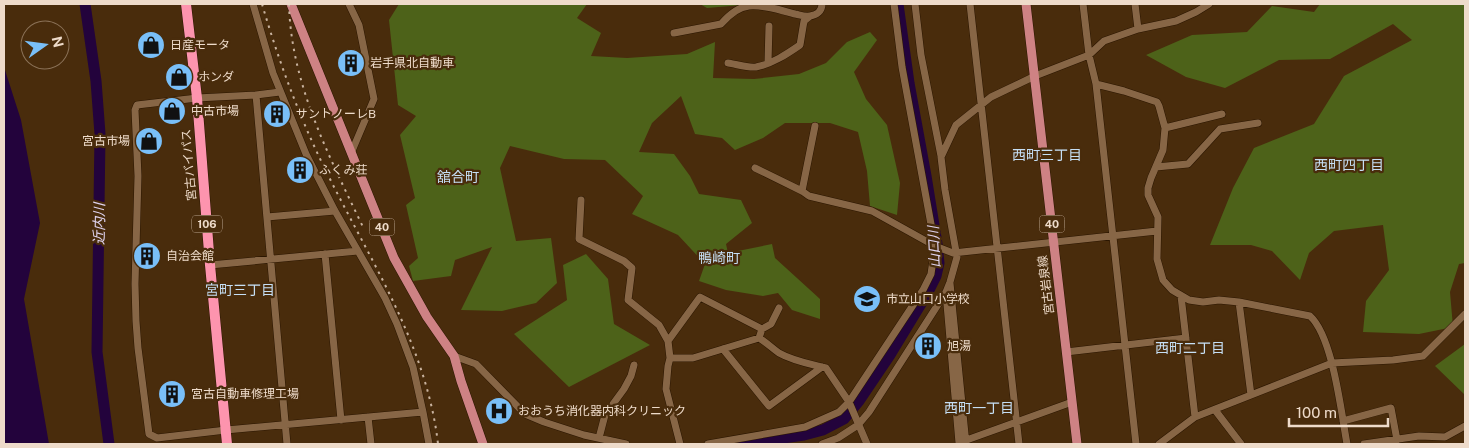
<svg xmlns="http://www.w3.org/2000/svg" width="1469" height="448" font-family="'Public Sans','Noto Sans JP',sans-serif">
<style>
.forest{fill:#4d6219}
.water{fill:#23033c}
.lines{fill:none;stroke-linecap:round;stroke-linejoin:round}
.river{stroke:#23033c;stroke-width:11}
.minor-casing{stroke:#2b1600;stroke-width:8}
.major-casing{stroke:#2b1600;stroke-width:10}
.highway-casing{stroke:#2b1600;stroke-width:11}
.minor{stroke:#876646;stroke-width:7}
.major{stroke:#ce8284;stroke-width:9}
.highway{stroke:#fd94ae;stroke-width:10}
.rail{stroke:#c8b29e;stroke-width:2;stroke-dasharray:2.5 5;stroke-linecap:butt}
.labels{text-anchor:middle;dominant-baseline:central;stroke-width:4.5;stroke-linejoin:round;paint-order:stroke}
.shield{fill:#492c0c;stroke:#bca691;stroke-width:1}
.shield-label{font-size:11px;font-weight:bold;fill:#eedbca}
.poi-label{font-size:12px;fill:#eedbca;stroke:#492c0c;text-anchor:start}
.street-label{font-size:12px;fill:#eedbca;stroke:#492c0c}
.neighbourhood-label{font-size:14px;fill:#c6dff5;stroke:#492c0c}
.water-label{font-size:14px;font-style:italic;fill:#e0d4f0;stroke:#492c0c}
</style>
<rect width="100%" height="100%" fill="#492c0c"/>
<path class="forest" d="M399 4H587L577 18 601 33 591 56 627 58 687 54 715 42 713 78 754 79 799 74 826 63 847 42 870 32 877 40 854 72 866 99 887 125 900 183 897 215 870 206 867 171 858 132 830 123H785L763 138 735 150 722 138 695 134 681 96 652 123 639 152 674 154 690 176 699 194 741 200 752 223 726 244 728 253 772 244 775 258 820 299V319L792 310 778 293 763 296 726 290 699 281 705 264 678 235 632 214 643 196 605 160 564 159 510 146 500 168 516 241 551 238 557 283 536 303 502 311 461 310 492 247 455 260 451 276 413 281 409 266 418 258 406 205 415 198 400 135 416 116 398 105 389 20Z
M700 4H742V5L707 8Z
M1320 4H1465V263L1459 264 1450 292 1453 327 1419 334 1363 332 1366 301 1389 270 1383 225 1334 231 1309 253 1300 280 1272 251 1251 245H1210L1233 188 1254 148 1314 124 1344 76 1412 40 1393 24 1330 59 1279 60 1225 88 1186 77 1146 55 1192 35 1247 32 1272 6 1314 12Z
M586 254 608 279 614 324 650 345 569 387 514 334 567 300 563 265Z
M1465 344V395L1435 366Z"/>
<path class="water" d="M4 67 21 120 40 223 24 299 49 444H4Z"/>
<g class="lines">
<path class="river" d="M85 4 96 81 100 134 97 352 109 444
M741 444 804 435 823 430 844 419 859 401 890 355 927 294 936 276 939 263 937 244 926 176 909 83 898 4"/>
<g class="minor-casing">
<path id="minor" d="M253 4 273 73 306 154 335 211 385 298 397 324 413 367 423 412 429 444
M349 4 359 25 374 99 352 151
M915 4 921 55 941 156
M970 4 1019 444
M1083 4 1089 55 1096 84 1136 444
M1135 4 1138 29
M674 33 721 24C728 16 738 7 749 6 765 5 780 10 795 14 800 15 805 17 810 16 817 15 822 11 822 4
M728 63C736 64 747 68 756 67 772 64 787 54 800 45L804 21 809 17
M768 63 769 26
M1096 84 1124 91 1157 102 1159 106 1165 128 1163 150 1151 178 1148 188V195L1158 217 1157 259 1163 280 1172 290 1189 300 1203 302 1219 300 1239 302 1310 316C1333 337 1341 412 1347 444
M280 92 256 95 197 98 137 105 135 110 138 176 135 284 136 321 138 348 149 434 157 438 226 430 423 412
M256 95 287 444
M1165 128 1222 114
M1156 167 1188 164 1220 129 1258 123
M755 168 802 191 809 196 872 211 935 246 953 253 1157 231
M802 191 815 126
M581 200 579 239 624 261 632 268 628 300 659 325 668 341
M267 217 335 211
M325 254 341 420
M210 265 358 251
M950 283 966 444
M946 293 959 443
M1181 296 1195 417
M1239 302 1251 395
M762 329 771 324 779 308
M723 349 769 406 822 367
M1066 352 1186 338
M454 356 476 364 525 414 544 422 584 435 626 444
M670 358 668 341 700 297 762 329 759 338
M1215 410 1241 444
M368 417 371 444
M1343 421 1391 408 1397 440
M599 438 605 415 624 389 631 376 634 365
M961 442 1072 402
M680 444 666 389 668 366 670 358H693L759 338C766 342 772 348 779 353 793 361 810 364 826 368L849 402 867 444
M708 444 805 427 839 412 849 402 923 290 931 274 935 246 902 67 894 4
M822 444 838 438 858 425 869 412 946 292 950 282 957 257 945 190 941 157 956 125 991 97 1035 76 1089 55 1104 41 1138 29 1176 21 1196 12 1209 4
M1159 444 1195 417 1332 363 1393 360 1423 356 1465 314
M1364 444 1419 436 1445 437 1465 426"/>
</g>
<g class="major-casing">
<path id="major" d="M291 4 394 258 427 317 454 356 461 381 483 444
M1026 4 1077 444"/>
</g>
<g class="highway-casing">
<path id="highway" d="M186 4 197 98 210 265 227 444"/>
</g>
<use href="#minor" class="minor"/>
<use href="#major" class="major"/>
<use href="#highway" class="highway"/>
<path class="rail" d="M262 4C279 62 300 119 327 173 370 260 427 346 438 444
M289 4C291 84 329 156 363 227"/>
</g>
<defs>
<g id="shop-disc" transform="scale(1.4375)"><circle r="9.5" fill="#79bff8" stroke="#492c0c"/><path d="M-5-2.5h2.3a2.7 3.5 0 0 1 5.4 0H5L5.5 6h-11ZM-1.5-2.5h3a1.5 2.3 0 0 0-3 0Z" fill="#111"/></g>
<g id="building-disc" transform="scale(1.4375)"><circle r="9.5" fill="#79bff8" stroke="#492c0c"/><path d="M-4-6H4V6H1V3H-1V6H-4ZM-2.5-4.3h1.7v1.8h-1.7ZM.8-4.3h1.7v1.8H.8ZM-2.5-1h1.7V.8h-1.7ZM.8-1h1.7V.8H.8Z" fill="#111"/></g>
<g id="school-disc" transform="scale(1.4375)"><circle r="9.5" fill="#79bff8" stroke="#492c0c"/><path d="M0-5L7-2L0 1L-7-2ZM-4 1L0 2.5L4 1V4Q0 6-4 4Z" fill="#111"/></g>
<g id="hospital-disc" transform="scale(1.4375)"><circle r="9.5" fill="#79bff8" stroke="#492c0c"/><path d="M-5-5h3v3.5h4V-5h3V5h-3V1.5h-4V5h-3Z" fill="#111"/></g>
</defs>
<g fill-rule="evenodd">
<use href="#shop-disc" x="151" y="45"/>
<use href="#building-disc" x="351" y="63"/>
<use href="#shop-disc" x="179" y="77"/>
<use href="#shop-disc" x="172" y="111"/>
<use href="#building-disc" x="277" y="114"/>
<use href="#shop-disc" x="149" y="141"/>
<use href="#building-disc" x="300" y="170"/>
<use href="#building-disc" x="147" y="256"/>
<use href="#school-disc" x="867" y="299"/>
<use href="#building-disc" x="928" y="346"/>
<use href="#building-disc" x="172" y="394"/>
<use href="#hospital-disc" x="499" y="411"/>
</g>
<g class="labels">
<g class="shield">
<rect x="192" y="215.5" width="30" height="17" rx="4"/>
<rect x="1039.5" y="215.5" width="25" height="17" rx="4"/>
<rect x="369.5" y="218.5" width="25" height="17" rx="4"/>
</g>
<g class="shield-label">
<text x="207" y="224">106</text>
<text x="1052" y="224">40</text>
<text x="382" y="227">40</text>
</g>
<g class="poi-label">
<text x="170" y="45">日産モータ</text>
<text x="370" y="63">岩手県北自動車</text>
<text x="198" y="77">ホンダ</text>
<text x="191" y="111">中古市場</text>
<text x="296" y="114">サントノーレB</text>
<text x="130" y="141" text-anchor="end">宮古市場</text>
<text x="319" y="170">ふくみ荘</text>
<text x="166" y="256">自治会館</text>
<text x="886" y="299">市立山口小学校</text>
<text x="947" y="346">旭湯</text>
<text x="191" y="394">宮古自動車修理工場</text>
<text x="518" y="411">おおうち消化器内科クリニック</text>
</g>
<g class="street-label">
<text transform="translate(189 165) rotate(-95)">宮古バイパス</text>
<text transform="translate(1046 285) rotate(-97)">宮古岩泉線</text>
</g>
<g class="neighbourhood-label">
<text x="1047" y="155">西町三丁目</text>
<text x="1349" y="165">西町四丁目</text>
<text x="458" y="177">舘合町</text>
<text x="719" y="258">鴨崎町</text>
<text x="240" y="290">宮町三丁目</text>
<text x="1190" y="348">西町二丁目</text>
<text x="979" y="408">西町一丁目</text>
</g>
<g class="water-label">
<text transform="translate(99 224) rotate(-89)">近内川</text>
<text transform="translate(934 247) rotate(-93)">山口川</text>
</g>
</g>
<rect width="1469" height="448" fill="none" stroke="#eedbca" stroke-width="10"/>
<g transform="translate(45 45) rotate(76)"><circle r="24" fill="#492c0c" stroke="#8b7258"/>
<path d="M0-4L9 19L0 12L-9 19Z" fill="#79bff8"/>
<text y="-8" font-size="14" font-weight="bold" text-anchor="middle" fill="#eedbca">N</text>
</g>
<path d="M1289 418v8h99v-8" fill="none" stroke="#eedbca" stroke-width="2.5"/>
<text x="1296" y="418" font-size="15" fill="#eedbca" stroke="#492c0c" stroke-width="4" paint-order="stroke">100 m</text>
</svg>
